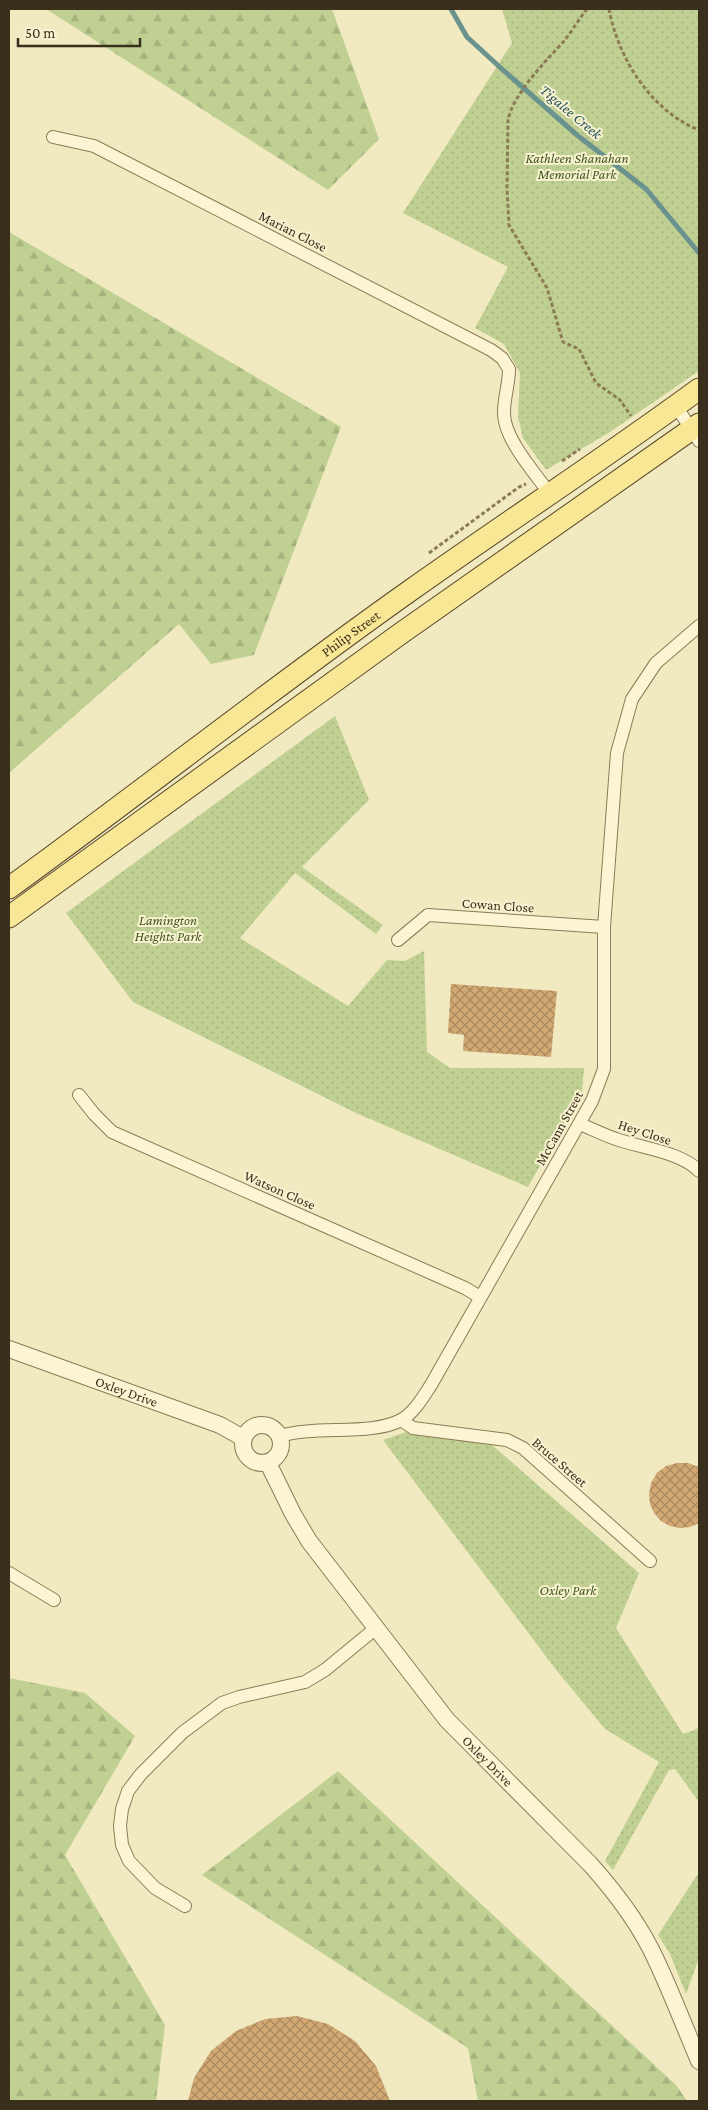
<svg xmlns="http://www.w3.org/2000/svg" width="708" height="2110" font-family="'Crimson Pro',serif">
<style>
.forest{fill:url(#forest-firs)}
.park{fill:url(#park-dots)}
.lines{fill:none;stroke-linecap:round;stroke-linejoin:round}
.stream{stroke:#6a928e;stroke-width:5}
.building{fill:url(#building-cross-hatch)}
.minor-casing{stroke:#8c7b56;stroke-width:14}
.tertiary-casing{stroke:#8c7b56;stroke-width:18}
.primary-casing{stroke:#59472b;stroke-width:23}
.path{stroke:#8c7b56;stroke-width:3;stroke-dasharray:4 2.5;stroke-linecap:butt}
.minor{stroke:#fbf5d4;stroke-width:12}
.tertiary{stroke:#fbf5d4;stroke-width:16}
.primary{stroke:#f8e795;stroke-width:21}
.labels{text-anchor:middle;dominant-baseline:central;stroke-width:4;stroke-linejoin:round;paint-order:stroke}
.park-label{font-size:14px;font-style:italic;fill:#425821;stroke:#f8f2d0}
.street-label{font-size:14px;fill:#3a2f1c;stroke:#f8f2d0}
.water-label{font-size:15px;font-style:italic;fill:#2a575b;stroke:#f8f2d0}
</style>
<defs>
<pattern id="forest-firs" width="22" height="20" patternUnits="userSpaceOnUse" patternTransform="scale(1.25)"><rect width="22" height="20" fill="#c0d093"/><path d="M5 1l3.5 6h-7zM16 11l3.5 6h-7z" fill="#a6b37e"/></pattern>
<pattern id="park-dots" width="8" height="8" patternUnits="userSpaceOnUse" patternTransform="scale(1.25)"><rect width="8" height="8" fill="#c0d093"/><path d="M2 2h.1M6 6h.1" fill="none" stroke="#a6b37e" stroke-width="1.8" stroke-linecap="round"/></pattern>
<pattern id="building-cross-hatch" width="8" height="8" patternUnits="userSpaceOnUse" patternTransform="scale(1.25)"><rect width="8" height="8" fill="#d2a873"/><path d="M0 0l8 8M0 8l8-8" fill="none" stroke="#ab895e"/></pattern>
</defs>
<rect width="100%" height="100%" fill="#f1eac0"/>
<path class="forest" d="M46 9H332L379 139 328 190Z
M9 232 341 427 254 655 211 664 179 624 9 773Z
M9 1678 85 1693 135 1736 65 1855 165 2025 156 2101H9Z
M338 1771 676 2085 687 2101H478L468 2048 202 1875Z"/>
<path class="park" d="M502 9H699V371L610 432 546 470 523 438 518 417 520 373 504 344 475 328 508 267 403 213 512 43Z
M335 716 369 800 302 867 383 925 376 934 295 873 240 938 348 1006 387 960 405 961 424 951 427 1052 450 1068H584L582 1091 528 1187 356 1113 133 1002 66 913Z
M409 1431 484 1438 639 1573 616 1628 683 1734 699 1728V1802L675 1769 669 1770 613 1870 605 1861 659 1762 605 1729 557 1671 383 1440Z
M699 1872V1958L686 1994 670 1954 658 1935Z"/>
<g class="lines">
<path class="stream" d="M451 9 467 37 503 70 577 135 646 189 699 253"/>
</g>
<path class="building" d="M451 984 557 991 551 1057 463 1051 464 1035 448 1033Z
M677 1463H688L699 1467V1523L690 1527 680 1528 670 1526 661 1521 654 1513 650 1504 649 1494 651 1483 657 1473 666 1466Z
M297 2016 328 2024 355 2041 376 2066 390 2101H188L194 2078 211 2051 236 2031 265 2019Z"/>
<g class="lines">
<g class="minor-casing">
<path id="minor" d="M53 137 94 146 491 350 502 358 509 369C509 384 504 398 504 412 503 438 535 473 550 494
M676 406 699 441
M398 940 428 915 604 927
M79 1095 94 1114 112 1132 465 1288 480 1297
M580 1124C592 1129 604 1135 616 1139 641 1148 681 1152 699 1171
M401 1420 413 1428 507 1440 523 1448 650 1561
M280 1436C316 1425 372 1436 401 1420 414 1413 423 1397 431 1385L592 1101 604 1069V927L617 753 632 699 656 663 699 626
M9 1573 54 1600
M185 1906 155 1888 129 1861 122 1845 120 1826 122 1809 128 1791 141 1774 182 1733 222 1703 239 1697 305 1682 325 1670 376 1628"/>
</g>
<g class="tertiary-casing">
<g id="tertiary">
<path id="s1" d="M9 1349 220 1425 243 1438"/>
<circle cx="262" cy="1444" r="19"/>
<path id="s2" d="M268 1463 293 1514 309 1541 447 1720 590 1864C616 1893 641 1926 657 1962 672 1994 685 2028 699 2061"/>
</g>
</g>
<g class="primary-casing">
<g id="primary">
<path id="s3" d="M9 888C144 790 275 686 411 590 507 522 605 458 699 389"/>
<path d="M9 917 400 634 699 424"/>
</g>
</g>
<path class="path" d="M587 9C579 19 572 31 564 41 546 61 513 94 508 120L507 189 509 225 547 288 563 342 579 349 596 383 620 400 631 416
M609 9C618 58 651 111 699 130
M562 461 580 449
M429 553 519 487 526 484"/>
<use href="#minor" class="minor"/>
<use href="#tertiary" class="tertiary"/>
<use href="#primary" class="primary"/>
</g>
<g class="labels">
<g class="park-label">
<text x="577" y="158">Kathleen Shanahan<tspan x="577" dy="16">Memorial Park</tspan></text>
<text x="168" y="920">Lamington<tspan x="168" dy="16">Heights Park</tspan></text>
<text x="568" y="1590">Oxley Park</text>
</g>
<g class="street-label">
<text transform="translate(293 231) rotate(27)">Marian Close</text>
<text stroke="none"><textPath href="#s3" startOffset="426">Philip Street</textPath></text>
<text transform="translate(498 905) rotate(4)">Cowan Close</text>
<text transform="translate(559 1128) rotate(-61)">McCann Street</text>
<text transform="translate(645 1132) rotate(18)">Hey Close</text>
<text transform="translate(280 1190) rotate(24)">Watson Close</text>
<text stroke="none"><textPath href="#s1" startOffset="125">Oxley Drive</textPath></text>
<text transform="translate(560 1462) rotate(41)">Bruce Street</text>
<text stroke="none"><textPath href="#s2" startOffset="372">Oxley Drive</textPath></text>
</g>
<g class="water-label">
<text transform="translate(571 112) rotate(40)">Tigalee Creek</text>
</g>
</g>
<rect width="708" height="2110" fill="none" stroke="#3a2f1c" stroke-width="20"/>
<path d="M18 38v8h122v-8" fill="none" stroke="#3a2f1c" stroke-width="2.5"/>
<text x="25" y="38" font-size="15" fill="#3a2f1c" stroke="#f8f2d0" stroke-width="4" paint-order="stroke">50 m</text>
</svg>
